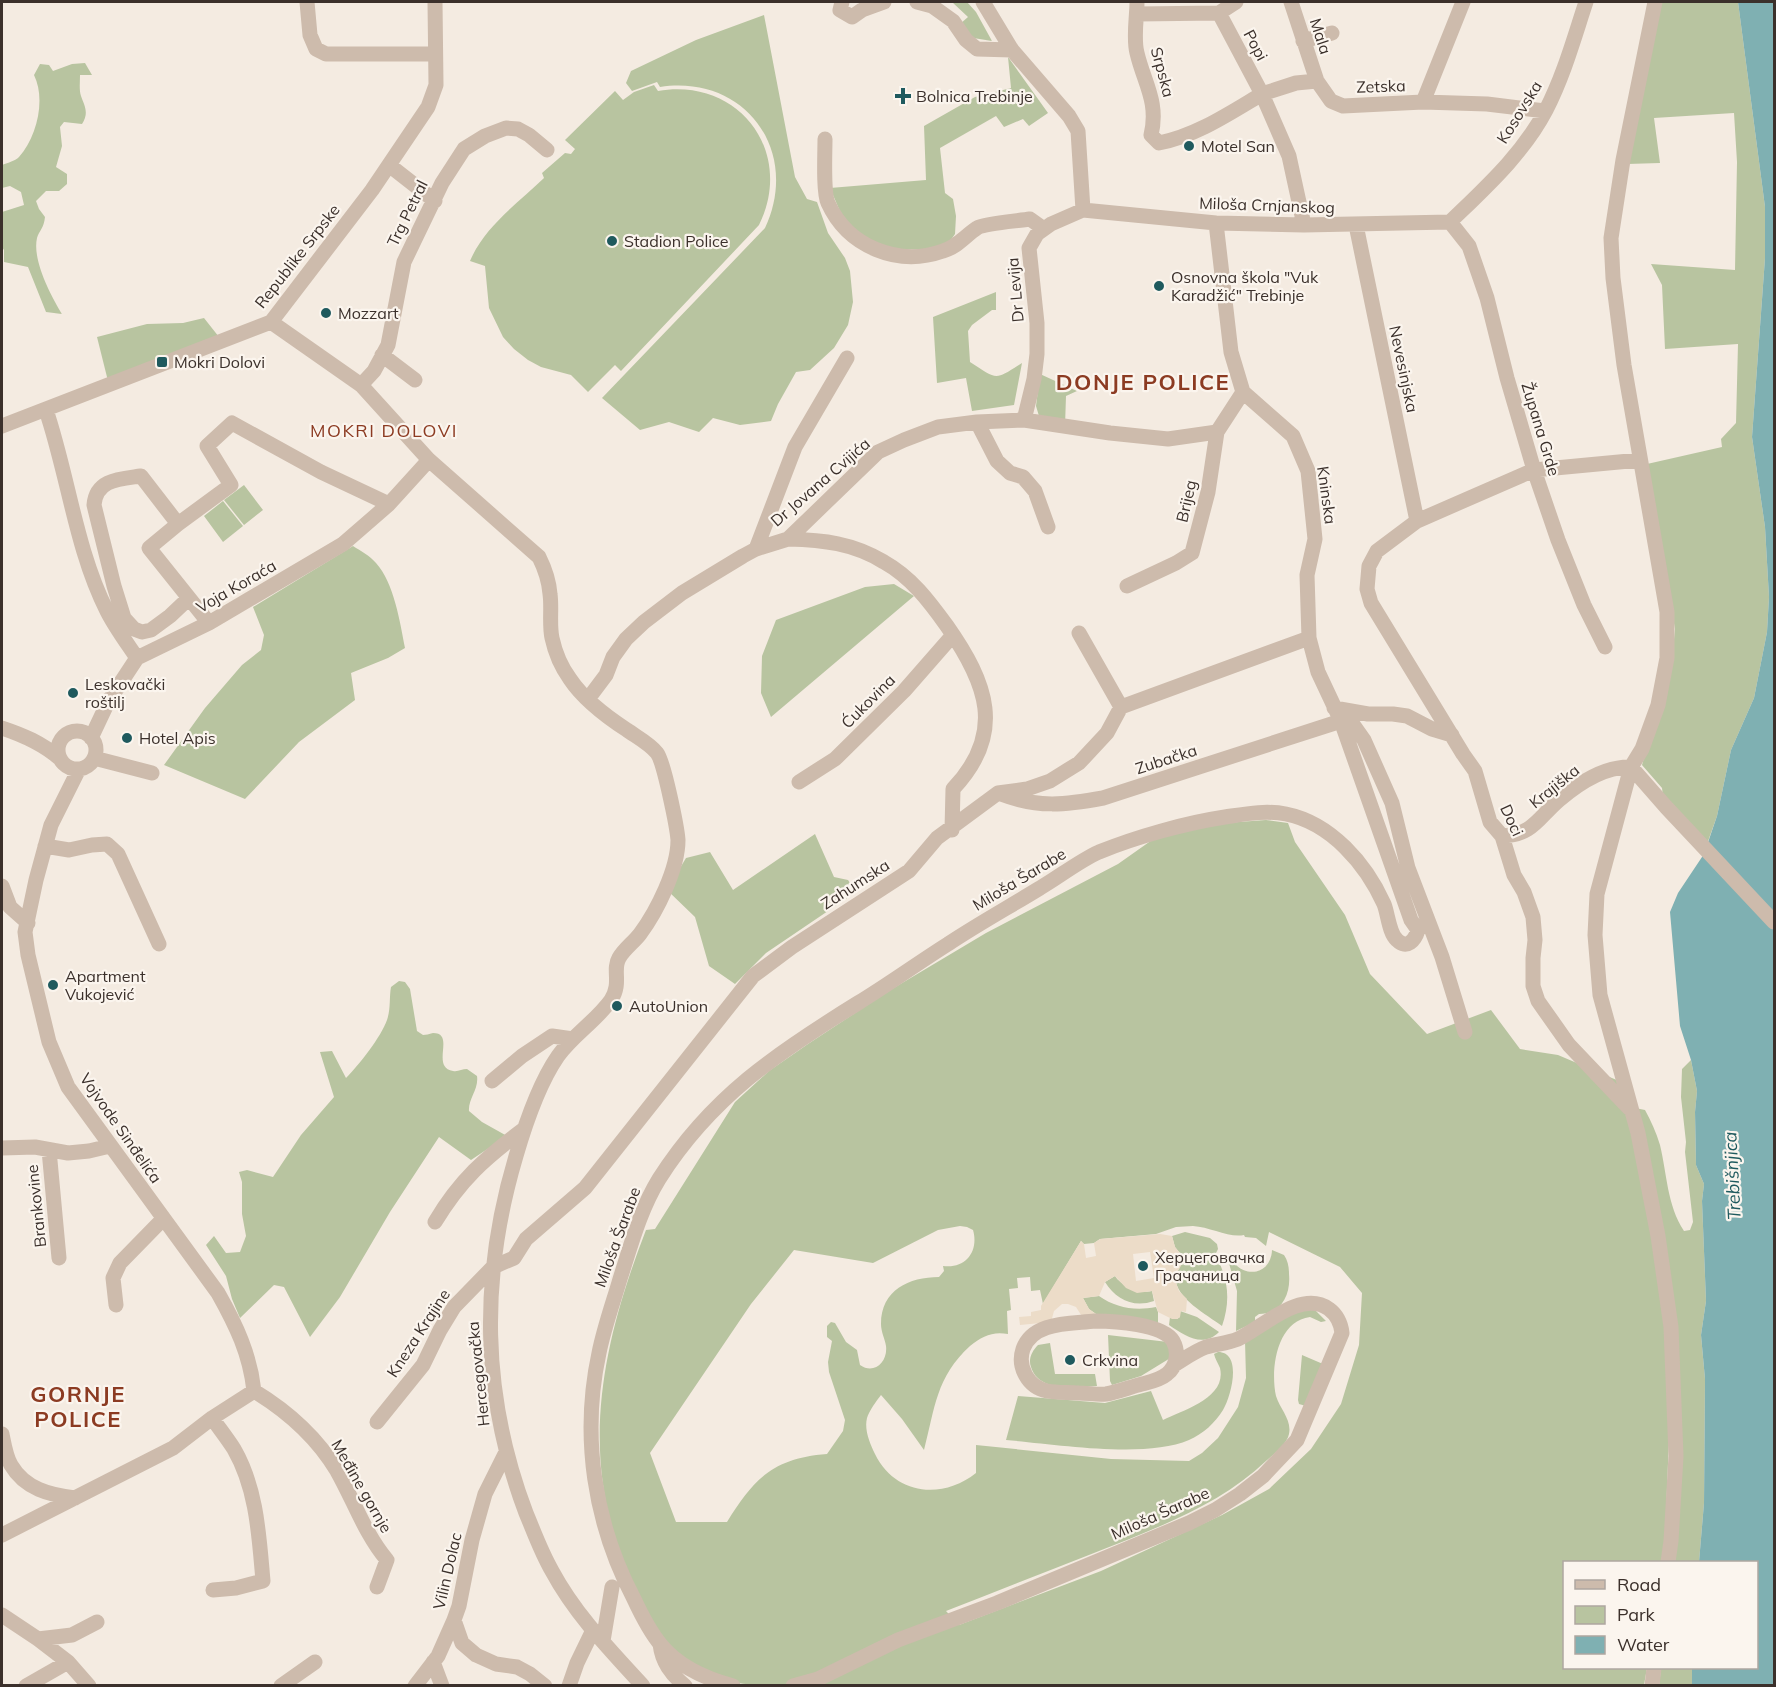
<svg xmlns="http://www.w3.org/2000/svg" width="1776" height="1687" font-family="Mulish,sans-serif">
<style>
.green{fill:#b8c4a0;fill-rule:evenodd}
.plaza{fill:#ecdcc8;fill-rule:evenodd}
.water{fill:#7fb0b2}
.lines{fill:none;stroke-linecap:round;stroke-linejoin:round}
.minor{stroke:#cdbbac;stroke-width:15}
.poi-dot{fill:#1f5a5e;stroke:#fbf5ee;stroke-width:2}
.labels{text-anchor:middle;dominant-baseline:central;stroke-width:4.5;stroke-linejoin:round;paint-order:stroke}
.street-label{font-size:16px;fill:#3b302b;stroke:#fbf5ee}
.poi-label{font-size:16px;fill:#3b302b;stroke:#fbf5ee;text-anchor:start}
.neighbourhood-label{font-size:18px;letter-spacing:1.5px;fill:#8c3b22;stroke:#fbf5ee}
.water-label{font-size:18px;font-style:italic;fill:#1f5a5e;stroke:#fbf5ee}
.district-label{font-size:22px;font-weight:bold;letter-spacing:1.5px;fill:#8c3b22;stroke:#fbf5ee}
</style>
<rect width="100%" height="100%" fill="#f4ebe1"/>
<path class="green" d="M952 2H967L976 12 992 41 967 37 960 24 968 17Z
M1655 2H1738L1765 207V258L1752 437 1765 527 1769 597 1767 632 1754 698 1731 750 1717 816 1707 844 1663 796 1662 788 1642 765 1672 660 1675 629 1647 464 1722 447 1721 439 1736 423 1738 344 1665 349 1662 285 1651 264 1735 270 1737 162 1734 113 1654 118 1660 163 1627 164Z
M764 15 795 177 807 199 817 202 828 233 845 258 850 271 853 302 848 325 834 348 810 370 796 372 778 404 771 421 740 425 713 418 699 432 669 422 640 430 602 398 765 228C801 151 745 74 660 87L657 82 632 91 626 83 631 71 696 40Z
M1008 57 1048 113 1029 126 1023 119 1004 127 996 116 940 148 945 193 953 199 956 216 955 234 948 244 939 249 885 250 845 223 830 188 926 180 924 126 975 97 1011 88Z
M85 63 92 75H80C80 82 79 90 81 96 85 107 89 113 82 124L64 122 60 127 62 146 56 167 67 174V184L59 191H46L36 201 39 209 45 217C44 228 39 231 37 238 32 260 51 296 62 314L46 312 28 267 4 262V250L2 247V212L24 205 21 192 10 186 2 188V165C7 163 15 161 19 157 37 137 46 99 34 75L40 64 49 65 53 71 72 64Z
M654 85 658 91C739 77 795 152 759 225L621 371 615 365 588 392 571 375 541 367 528 360 514 349 503 337 489 308 485 266 470 261C485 226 517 204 544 178L542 173 565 153 571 154 575 149 565 140 615 91 623 100 634 92Z
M996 292V310H992L972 325 968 331 970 362C998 380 994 381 1022 363L1014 405 972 411 966 378 937 383 933 317Z
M204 318 219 337 108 381 97 337 147 324 183 323Z
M1040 374 1077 391 1066 396 1065 426 1039 416 1036 406Z
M244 485 263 510 244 525 224 500Z
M223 501 243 526 223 542 204 516Z
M353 546C361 551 370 556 376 563 394 583 400 622 405 648L388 658 351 673 355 700 299 742 245 799 164 765 205 708 242 665 261 650 264 635 253 607Z
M894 584 914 596 771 717 761 693 762 656 776 620 865 587Z
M1266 820 1288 823 1295 842 1345 915 1370 974 1427 1034 1491 1010 1520 1049 1558 1055 1619 1081 1634 1132 1667 1326 1670 1414 1664 1562H1564V1668H1647L1644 1685 754 1686C747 1683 739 1684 732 1682 724 1680 714 1676 707 1672 691 1663 672 1650 660 1635 650 1623 644 1605 637 1591 575 1470 599 1351 646 1230L655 1229 735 1102 769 1071 808 1044 887 992 986 933 1118 864 1152 840 1211 824ZM960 1226 967 1227 973 1230C979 1251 966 1269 943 1266L944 1271 939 1277C909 1277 881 1290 881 1324 881 1332 885 1339 886 1346 888 1362 874 1375 860 1365L857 1350 846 1342 835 1323 831 1322 827 1326V1337L832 1341 828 1362 829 1372 845 1420 843 1431 827 1454C773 1458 754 1479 727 1522H676L650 1453 751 1304 794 1250 873 1263 938 1230ZM1193 1226C1210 1227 1229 1238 1244 1235L1245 1237 1256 1238 1266 1246 1269 1232 1340 1267 1362 1293 1359 1345 1341 1404 1311 1449 1269 1489 1222 1515 1101 1571 959 1625 946 1611C995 1592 1045 1572 1094 1553 1154 1529 1219 1506 1266 1461 1274 1454 1287 1444 1289 1434 1292 1420 1280 1409 1276 1396 1270 1369 1277 1321 1310 1317L1321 1322 1326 1321 1315 1310 1296 1309 1245 1341 1246 1378 1238 1407 1218 1438 1202 1453 1189 1461 1111 1459 976 1445V1473C942 1500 895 1495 875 1454 870 1444 864 1430 867 1418 869 1411 877 1400 881 1395L902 1419 924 1450C935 1408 936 1377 970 1346 982 1336 993 1331 1008 1334L1007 1311 1011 1310 1009 1289 1018 1288 1017 1278 1030 1277 1031 1291 1040 1290 1043 1304 1081 1241 1084 1244 1094 1243 1100 1239 1156 1234 1176 1227Z
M815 834 834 877 848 880 856 892 766 953 735 984 709 966 695 917 667 890 686 858 710 852 733 890Z
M399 981 405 982 410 989 417 1031 423 1035C426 1035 429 1034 433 1033 456 1033 430 1067 453 1071 458 1072 462 1069 467 1069L477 1076C479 1089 468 1099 469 1111L482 1122 507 1136 471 1160 439 1137 390 1212 340 1297 310 1337 284 1287 274 1285 240 1318 232 1299 226 1276 206 1245 214 1236 226 1253 240 1252 246 1236 242 1214V1182L239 1172 247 1170 273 1177 301 1135 334 1097 320 1052 332 1051 346 1078C359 1065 381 1037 387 1020 391 1008 389 998 391 987Z
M1691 1060 1697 1091 1695 1112 1696 1165 1704 1184 1702 1201 1706 1301 1701 1335 1705 1379 1704 1503 1699 1562H1673L1677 1371 1635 1108 1645 1110C1651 1121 1656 1132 1660 1145 1667 1174 1667 1205 1684 1231L1690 1230 1693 1222 1685 1152 1686 1142 1681 1097 1682 1069Z
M1185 1232 1210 1238 1217 1244 1218 1249 1215 1255 1183 1257 1175 1247 1172 1236Z
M1272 1250 1284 1255C1288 1261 1289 1267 1289 1274 1291 1295 1281 1314 1259 1314L1255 1317V1322L1236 1331 1237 1291 1228 1260 1231 1258C1242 1279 1271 1276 1272 1250Z
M1218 1260C1229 1282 1230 1303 1222 1326 1203 1312 1158 1289 1183 1262Z
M1115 1276C1121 1286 1141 1294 1152 1291L1154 1301C1134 1308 1116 1300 1105 1282Z
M1099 1296C1116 1308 1135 1311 1156 1307L1158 1312V1324L1096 1314 1089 1309 1083 1298Z
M1180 1311 1197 1317 1219 1332C1203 1348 1185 1336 1169 1325L1170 1317 1177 1319 1180 1317Z
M1108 1335 1168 1342 1172 1357 1141 1376 1112 1385 1110 1381Z
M1050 1343 1055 1374H1095L1097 1386C1076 1387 1039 1393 1031 1367 1028 1359 1032 1351 1038 1345Z
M1218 1352C1243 1352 1231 1397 1223 1410 1215 1423 1203 1434 1189 1440 1145 1459 1055 1444 1006 1440L1018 1396 1105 1403 1151 1391 1163 1420C1183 1410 1227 1398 1220 1368 1218 1363 1215 1359 1214 1354Z
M1302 1355 1323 1364 1306 1406 1299 1404 1298 1400Z
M1661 1668H1692V1685L1659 1686Z"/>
<path class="plaza" d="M1160 1234 1172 1236 1175 1247 1183 1257V1262L1177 1273 1175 1280 1179 1291 1187 1299 1186 1312 1181 1311 1180 1317 1177 1319H1172L1158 1312 1152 1291 1137 1293 1126 1288 1115 1276 1105 1282 1099 1296 1083 1298 1089 1309 1096 1314 1083 1318 1076 1307 1068 1304H1062L1054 1311 1051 1322 1020 1325 1019 1317 1031 1316V1312L1041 1310V1306L1081 1241 1084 1244 1086 1258 1096 1256 1094 1243 1100 1239ZM1150 1252 1154 1278 1136 1281 1133 1254Z"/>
<path class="water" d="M1738 2H1774V1685H1692V1668H1756V1562H1699L1704 1503 1705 1379 1701 1335 1706 1301 1702 1201 1704 1184 1696 1165 1695 1112 1697 1091 1691 1060 1680 1026 1670 912 1678 893 1704 854 1717 816 1731 750 1754 698 1767 632 1769 597 1765 527 1752 437 1765 258V207Z"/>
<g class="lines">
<path class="minor" d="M307 2 310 35 316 49 326 54H435
M842 2 840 10 852 17 862 10 884 2
M917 2 932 6 953 21 966 40 977 49 1012 50
M983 2 1012 50 1069 116 1078 131 1083 210
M1137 2C1137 17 1133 38 1137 53 1144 83 1159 102 1151 135L1159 143C1196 136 1230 113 1262 94L1219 13
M1291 2 1317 81
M1655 2 1623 160 1611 238 1613 278 1624 365 1667 612V658L1658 705 1642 749 1631 767 1597 894 1595 935 1600 995 1638 1133 1658 1236 1671 1327 1676 1456 1671 1541 1668 1562
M1137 14 1219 13 1236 2
M1303 41 1332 33
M1423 102 1463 2
M825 139C825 153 823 192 828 203 848 247 898 267 943 251 957 247 965 236 977 228 985 223 1019 221 1030 219L1044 229
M389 165 435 201
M1450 222 1469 246 1487 298 1507 378 1534 470 1558 540 1584 605 1605 647
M1450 222C1485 188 1523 154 1546 110 1564 75 1574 38 1586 2
M1304 225 1289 156 1262 94 1296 83 1317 81 1331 101 1343 106 1423 102 1487 104 1545 111
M1356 225 1417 521
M271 322 361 385 429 460 539 557C545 569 549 581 550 594 552 608 549 624 552 638 555 652 562 668 570 679 584 700 607 717 627 730 637 737 650 744 657 753 664 762 677 827 678 840 678 869 657 911 640 934 634 942 624 949 619 958 612 970 622 983 611 1000 596 1021 573 1035 558 1056 540 1082 525 1125 516 1156 480 1277 481 1394 526 1513 534 1532 541 1552 552 1571 575 1614 610 1650 643 1686
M382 355 415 380
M361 385 374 371 388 345 404 262 442 183 464 149 485 136 506 128 518 129 529 135 547 150
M46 410C68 475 76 550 107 611 115 627 127 643 137 658
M1024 420 1034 379 1037 354V323L1029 248 1037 234 1051 224 1083 210 1216 223 1304 225 1450 222
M977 422 997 461 1010 473 1023 477 1035 491 1048 527
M2 426 271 322 372 190 428 107 436 85 435 2
M178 524 231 485 207 446 232 423 321 472 389 504
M788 539C823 540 853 543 884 562 911 577 929 601 947 626 987 683 1006 733 953 789L952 830
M756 549 795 447 847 358
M1127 586 1176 563 1192 553 1208 492 1217 432 1243 392
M188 599 170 616 151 630 142 632 134 629 124 618 114 586 94 505C96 479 120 479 141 476L178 524 149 548 209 623
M1079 633 1121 707
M588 699 606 675 613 657 626 639 644 622 682 593 743 556 756 549 788 539 878 452 904 440 938 427 977 422 1024 420 1110 433 1168 439 1217 432
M1334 708 1368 714H1393L1407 716 1432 729 1452 735
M2 728C23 735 42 743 59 758
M58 750a19 19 0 1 1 38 0a19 19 0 1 1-38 0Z
M91 738 108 702 137 658 209 623 343 544 389 504 429 460
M94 758 152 773
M79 769 51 825 36 880 25 932 28 955 49 1042 68 1087 218 1293C236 1325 250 1354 254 1391
M799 782 835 759 904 691 953 635
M1001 794C1038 808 1065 805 1103 798L1341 721 1352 723 1364 740 1392 803 1408 868 1442 957 1465 1032
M1502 836C1533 835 1538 818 1559 800 1579 783 1604 766 1631 767L1666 807 1774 922
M45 846 69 850 92 845 107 844 118 854 159 944
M2 886 10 907 28 923
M492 1081 522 1056 552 1036 573 1039
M1629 1108 1569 1045 1538 1001 1533 986V958L1535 940 1533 917 1524 892 1514 875 1502 836 1490 822 1475 771 1463 754 1371 603 1367 589 1369 566 1377 551 1417 521 1534 470 1640 460
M2 1148 35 1147 68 1153 89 1151 110 1146
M49 1150 59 1258
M435 1222C460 1180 485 1158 524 1129
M116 1305 113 1278 120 1263 163 1219
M1095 1321C1114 1321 1163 1324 1173 1341 1179 1352 1177 1366 1167 1374 1160 1380 1150 1382 1142 1384 1130 1387 1118 1392 1106 1394 1098 1395 1088 1393 1079 1393 1069 1392 1057 1393 1047 1391 1028 1387 1017 1367 1023 1349 1033 1321 1071 1324 1095 1321Z
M254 1391C287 1411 316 1436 337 1471 354 1501 365 1534 387 1560L377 1587
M212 1418C219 1428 227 1438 234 1449 257 1489 259 1536 263 1581L236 1588 213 1590
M377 1422 423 1365 440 1330 454 1307 493 1267 514 1258 526 1239 585 1188 753 976 792 947 909 871 937 838 998 793 1027 789 1050 781 1079 763 1107 733 1121 707 1309 638
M2 1434C4 1444 6 1457 11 1465 25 1489 50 1495 75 1498
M506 1452 485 1494 472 1540 459 1606 454 1620 462 1643 476 1655 496 1664 517 1667 530 1674 545 1686
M2 1535 173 1448 212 1418 254 1391
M2 1615 38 1639 68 1662 89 1686
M38 1639 72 1635 97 1622
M603 1641 612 1587
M660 1644C662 1662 671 1674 685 1686
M433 1662 442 1686
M26 1686 68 1662
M281 1686 315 1662
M415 1686 438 1656 454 1620
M569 1686 577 1663 593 1630
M733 1686C707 1679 678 1666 661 1645 650 1632 641 1614 634 1599 594 1523 581 1436 599 1353 604 1328 613 1303 620 1279 631 1245 640 1210 659 1179 711 1097 777 1053 858 1003 889 984 918 963 948 944 978 924 1009 907 1040 888 1059 877 1079 861 1099 852 1136 837 1185 823 1225 817 1245 814 1265 810 1286 814 1331 823 1366 864 1384 904 1388 914 1389 933 1397 940 1407 950 1415 940 1418 930L1411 920 1341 721 1318 672 1309 638 1307 575 1315 539 1308 471 1293 436 1243 392 1231 352 1216 223
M793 1686 818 1679 898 1640 997 1603 1189 1523 1215 1510 1240 1494 1263 1476 1297 1440 1342 1333C1341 1324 1337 1315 1329 1309 1301 1289 1263 1327 1238 1339 1228 1343 1217 1344 1206 1347 1195 1351 1184 1359 1174 1365
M1652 1686 1654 1668"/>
</g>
<g class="poi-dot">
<path d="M900 87h6v6h6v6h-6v6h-6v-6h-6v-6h6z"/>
<circle cx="1189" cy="146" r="6"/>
<circle cx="612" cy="241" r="6"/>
<circle cx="1159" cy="286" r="6"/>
<circle cx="326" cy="313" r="6"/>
<rect x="156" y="356" width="12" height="12" rx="3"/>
<circle cx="73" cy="693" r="6"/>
<circle cx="127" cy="738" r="6"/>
<circle cx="53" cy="985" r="6"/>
<circle cx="617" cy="1006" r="6"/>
<circle cx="1143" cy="1266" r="6"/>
<circle cx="1070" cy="1360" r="6"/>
</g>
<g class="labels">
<g class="street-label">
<text transform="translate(1321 36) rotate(72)">Mala</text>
<text transform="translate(1256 45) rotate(62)">Popi</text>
<text transform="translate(1163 72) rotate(75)">Srpska</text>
<text transform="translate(1381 86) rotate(-2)">Zetska</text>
<text transform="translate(1519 112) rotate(-58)">Kosovska</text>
<text transform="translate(1267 205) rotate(2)">Miloša Crnjanskog</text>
<text transform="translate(407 213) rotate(-64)">Trg Petral</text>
<text transform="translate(297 256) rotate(-52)">Republike Srpske</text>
<text transform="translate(1015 290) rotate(-95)">Dr Levija</text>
<text transform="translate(1404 369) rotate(78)">Nevesinjska</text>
<text transform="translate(1541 429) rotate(73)">Župana Grde</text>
<text transform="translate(820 482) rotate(-41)">Dr Jovana Cvijića</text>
<text transform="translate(1327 495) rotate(82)">Kninska</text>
<text transform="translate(1186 501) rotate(-77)">Brijeg</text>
<text transform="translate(236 586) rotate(-30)">Voja Koraća</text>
<text transform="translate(868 701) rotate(-45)">Ćukovina</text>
<text transform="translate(1166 759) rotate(-18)">Zubačka</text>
<text transform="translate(1554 786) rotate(-39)">Krajiška</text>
<text transform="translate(1512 820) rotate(65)">Doci</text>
<text transform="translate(1019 879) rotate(-31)">Miloša Šarabe</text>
<text transform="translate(855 884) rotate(-33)">Zahumska</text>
<text transform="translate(121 1128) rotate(55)">Vojvode Sinđelića</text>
<text transform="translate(36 1206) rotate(-96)">Brankovine</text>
<text transform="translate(617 1237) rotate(-70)">Miloša Šarabe</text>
<text transform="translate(418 1333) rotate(-57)">Kneza Krajine</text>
<text transform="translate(478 1374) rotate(-96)">Hercegovačka</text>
<text transform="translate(362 1486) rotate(60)">Međine gornje</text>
<text transform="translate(1160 1513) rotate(-24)">Miloša Šarabe</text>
<text transform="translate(447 1571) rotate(-77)">Vilin Dolac</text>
</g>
<g class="poi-label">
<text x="916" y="96">Bolnica Trebinje</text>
<text x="1201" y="146">Motel San</text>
<text x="624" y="241">Stadion Police</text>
<text x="1171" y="277">Osnovna škola "Vuk<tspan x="1171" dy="18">Karadžić" Trebinje</tspan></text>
<text x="338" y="313">Mozzart</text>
<text x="174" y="362">Mokri Dolovi</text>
<text x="85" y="684">Leskovački<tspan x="85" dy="18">roštilj</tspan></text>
<text x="139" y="738">Hotel Apis</text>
<text x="65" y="976">Apartment<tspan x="65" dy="18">Vukojević</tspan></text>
<text x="629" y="1006">AutoUnion</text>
<text x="1155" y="1257">Херцеговачка<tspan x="1155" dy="18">Грачаница</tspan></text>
<text x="1082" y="1360">Crkvina</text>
</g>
<g class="neighbourhood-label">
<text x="384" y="430">MOKRI DOLOVI</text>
</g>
<g class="water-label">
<text transform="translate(1732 1176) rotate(-93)">Trebišnjica</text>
</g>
<g class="district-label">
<text x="1143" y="382">DONJE POLICE</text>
<text x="78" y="1394">GORNJE<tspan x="78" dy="25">POLICE</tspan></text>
</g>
</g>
<rect width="1776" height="1687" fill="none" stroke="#3b302b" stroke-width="6"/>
<rect x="1563" y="1561" width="195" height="108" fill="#fbf5ee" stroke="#aea6a0" stroke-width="1.5"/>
<rect x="1575" y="1580" width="30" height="9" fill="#cdbbac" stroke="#aea6a0" stroke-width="1.5"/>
<text x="1617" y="1591" font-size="18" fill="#3b302b">Road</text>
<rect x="1575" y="1606" width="30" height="18" fill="#b8c4a0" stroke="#aea6a0" stroke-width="1.5"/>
<text x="1617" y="1621" font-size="18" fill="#3b302b">Park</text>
<rect x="1575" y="1636" width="30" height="18" fill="#7fb0b2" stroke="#aea6a0" stroke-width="1.5"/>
<text x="1617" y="1651" font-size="18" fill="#3b302b">Water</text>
</svg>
